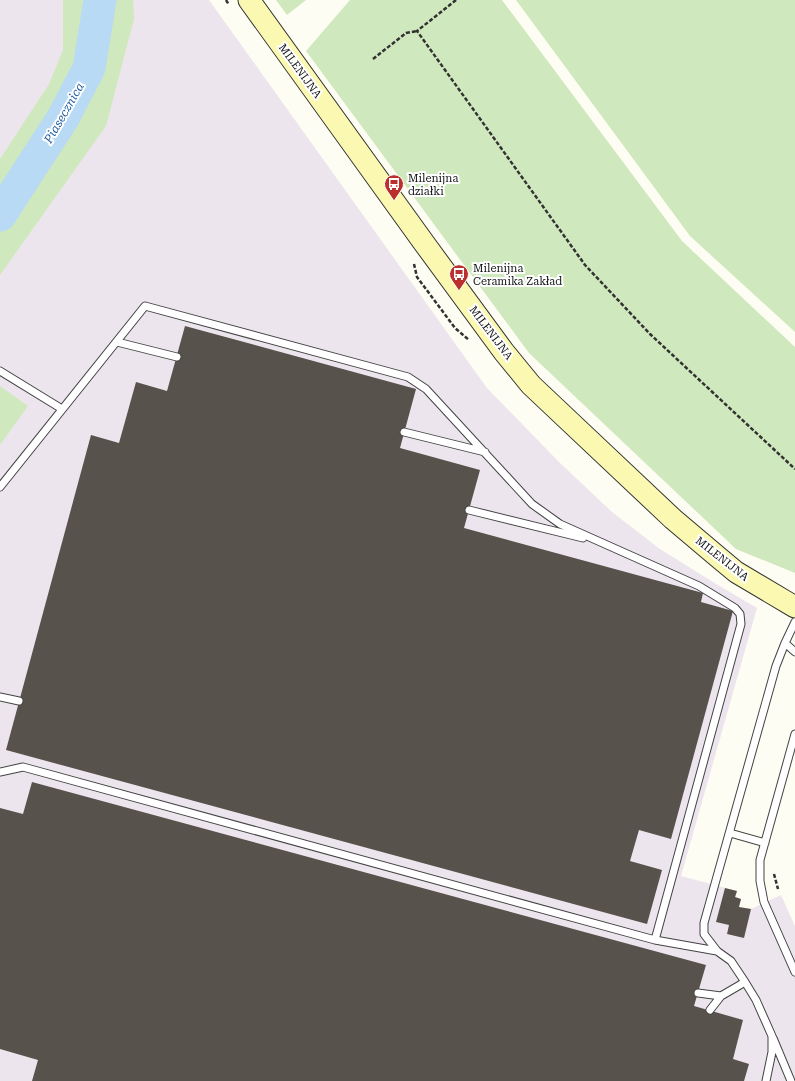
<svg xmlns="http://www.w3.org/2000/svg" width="795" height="1081" font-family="'Roboto Serif',serif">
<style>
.industrial{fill:#ede5ee}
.green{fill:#d0e8bd}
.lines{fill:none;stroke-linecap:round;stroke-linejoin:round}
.river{stroke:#b9daf4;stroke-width:33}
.building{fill:#58524c}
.lane-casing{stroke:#434343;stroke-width:9}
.secondary-casing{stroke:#323232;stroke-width:23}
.path{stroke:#323232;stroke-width:2.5;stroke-dasharray:4 2;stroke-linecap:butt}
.lane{stroke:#fff;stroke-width:7}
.secondary{stroke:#fbf9b1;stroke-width:21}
.labels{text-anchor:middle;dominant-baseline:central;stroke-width:4;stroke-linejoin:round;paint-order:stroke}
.street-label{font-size:11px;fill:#101010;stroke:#fff}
.poi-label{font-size:11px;fill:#101010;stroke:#fff;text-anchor:start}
.water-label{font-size:12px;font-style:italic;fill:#1d5c9e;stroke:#fff}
</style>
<rect width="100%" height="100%" fill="#fefdf3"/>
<path class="industrial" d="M0 0H209L487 388 559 462 612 512 660 549 713 582 757 608 681 876 737 891 736 897 741 899 739 907 751 909 781 895 795 926V1081H0Z"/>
<path class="green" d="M63 0H133L134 19 106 126 0 275V159L49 84 63 50Z
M276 0H306L287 15Z
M350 0H502L682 241 795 347V573L736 549 529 353 306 51Z
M516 0H795V332L690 236Z
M0 386 28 406 0 445Z"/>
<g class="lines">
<path class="river" d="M0 215 63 118 89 68 100 0"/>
</g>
<path class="building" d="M185 326 416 389 400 448 480 470 464 528 703 593 701 602 733 611 671 839 639 830 630 861 662 870 647 924 6 750 91 435 119 443 136 382 167 391Z
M32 782 706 965 694 1006 743 1020 733 1059 749 1064 744 1081H32L38 1060 0 1049V808L23 814Z
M725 888 737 891 735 897 741 899 739 907 751 909 744 938 727 934 729 925 716 922Z"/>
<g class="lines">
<g class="lane-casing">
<path id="lane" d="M117 342 177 357
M0 371 62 409
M404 432 485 452
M0 487 145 306 408 377 426 389 532 504 560 524 699 586 735 608 740 614 741 624 655 940 23 767 0 772
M469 510 583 538
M785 643 795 652
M0 697 19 701
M795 734 760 860V881L764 902 795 972
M730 833 765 843
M655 940 717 951
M698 993 721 996 745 982
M710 1010 721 996
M773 1038 791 1081
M766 1081 772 1052V1036L756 1000 745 982 731 961 717 951 704 934V923L776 666 785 643 795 622"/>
</g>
<g class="secondary-casing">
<path id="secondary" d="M249 0 424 243 504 352 531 385 673 519 718 557 736 572 795 607"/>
</g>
<path class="path" d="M226 0 229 5
M456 0 417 31 585 265 650 334 795 469
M373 59 406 33 417 31
M414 264 417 277 455 328 469 340
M774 874 778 889"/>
<use href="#lane" class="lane"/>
<use href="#secondary" class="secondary"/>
</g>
<defs>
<g id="bus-pin" transform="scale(1)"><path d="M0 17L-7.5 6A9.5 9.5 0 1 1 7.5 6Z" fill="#bb302c" stroke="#fff"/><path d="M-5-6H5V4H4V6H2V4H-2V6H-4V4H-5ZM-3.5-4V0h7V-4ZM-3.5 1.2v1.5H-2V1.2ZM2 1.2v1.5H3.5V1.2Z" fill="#fff"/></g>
</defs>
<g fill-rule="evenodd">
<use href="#bus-pin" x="394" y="184"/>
<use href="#bus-pin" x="459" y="274"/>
</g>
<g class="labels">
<g class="street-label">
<text transform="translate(300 71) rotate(54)">MILENIJNA</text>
<text transform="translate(491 333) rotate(53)">MILENIJNA</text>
<text transform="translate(722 559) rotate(38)">MILENIJNA</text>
</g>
<g class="poi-label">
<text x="408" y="178">Milenijna<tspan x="408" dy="13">działki</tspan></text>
<text x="473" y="268">Milenijna<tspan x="473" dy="13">Ceramika Zakład</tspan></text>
</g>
<g class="water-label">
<text transform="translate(64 113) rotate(-60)">Piasecznica</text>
</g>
</g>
</svg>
